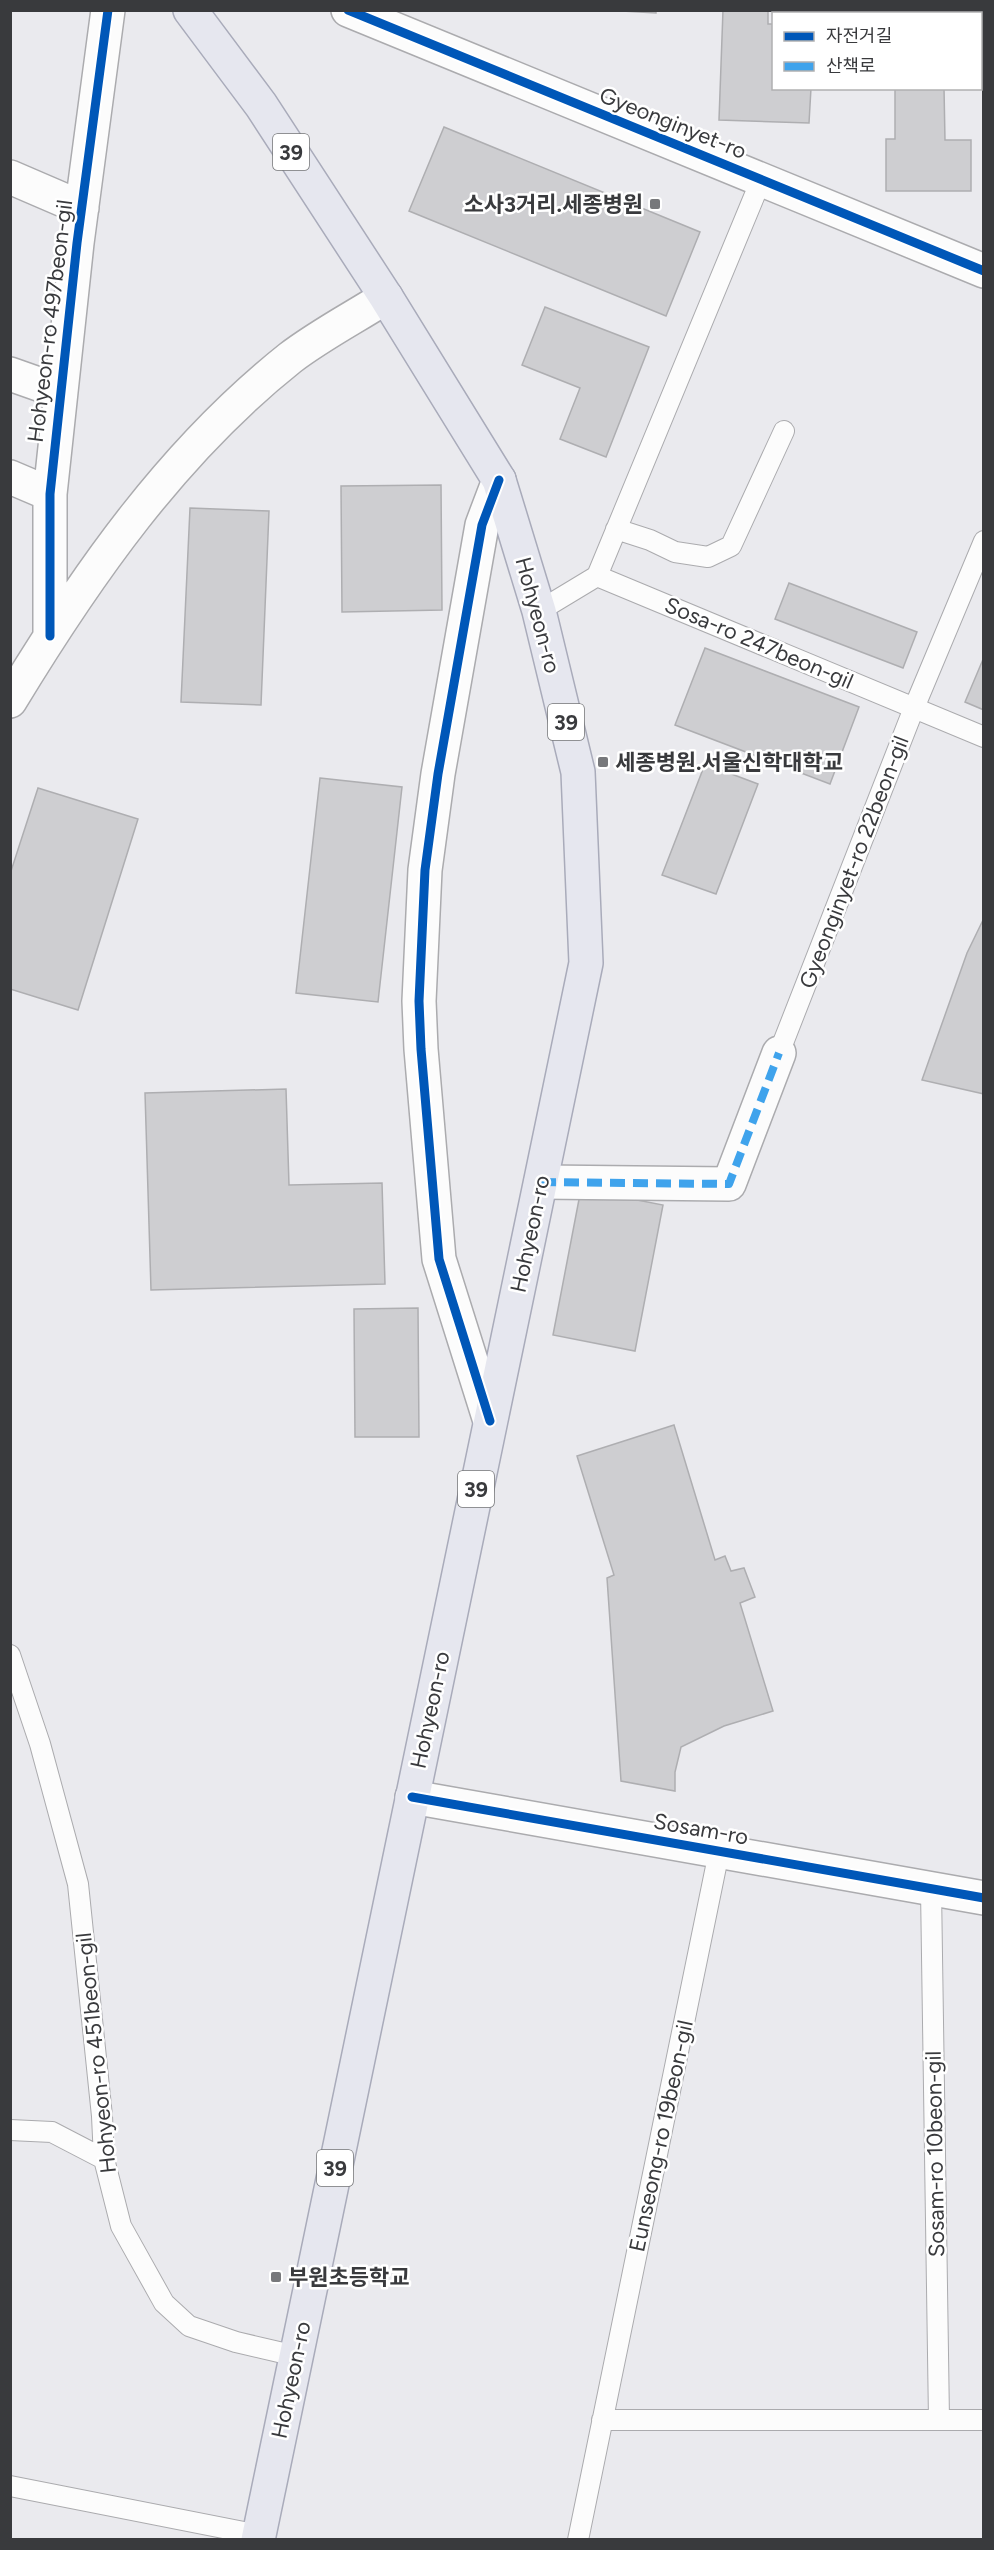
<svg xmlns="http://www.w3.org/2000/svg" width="994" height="2550" font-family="Figtree,'Noto Sans KR',sans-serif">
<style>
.building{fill:#ceced1;stroke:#aeaeb1;stroke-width:1.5}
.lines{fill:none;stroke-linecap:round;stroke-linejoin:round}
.service-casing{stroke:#ababae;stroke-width:22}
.minor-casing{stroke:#ababae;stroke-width:36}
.tertiary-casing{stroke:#ababae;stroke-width:36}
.primary-casing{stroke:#a9abba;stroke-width:36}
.service{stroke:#fcfcfc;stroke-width:20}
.minor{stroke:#fcfcfc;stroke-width:33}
.tertiary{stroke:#fcfcfc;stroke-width:33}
.primary{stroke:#e6e7ef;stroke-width:33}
.quiet{stroke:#3fa3ec;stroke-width:8;stroke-dasharray:15 8;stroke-linecap:butt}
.cycleway-casing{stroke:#fff;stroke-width:13}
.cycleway{stroke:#0057b8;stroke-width:9}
.poi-dot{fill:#77787b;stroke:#fff;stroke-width:2}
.labels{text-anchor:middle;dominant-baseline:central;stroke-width:5;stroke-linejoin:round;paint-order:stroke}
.shield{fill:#fff;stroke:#747577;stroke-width:1.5}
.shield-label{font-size:21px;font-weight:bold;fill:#393a3d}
.street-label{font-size:22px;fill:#393a3d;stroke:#fff}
.poi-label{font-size:22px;font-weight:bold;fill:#393a3d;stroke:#fff;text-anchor:start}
</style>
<rect width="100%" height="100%" fill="#eaeaee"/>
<path class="building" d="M604 10H656V13Z
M723 10H768V24H774V88H811L809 123 719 120Z
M897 10H946V14H897Z
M895 88H944L945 140H971V191H886V139H895Z
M444 127 700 232 666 316 409 211Z
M545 307 649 347 606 457 560 439 580 388 522 365Z
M441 485 442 610 342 612 341 486Z
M190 508 269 511 261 705 181 702Z
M789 583 917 632 903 668 775 619Z
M705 648 859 707 830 784 675 725Z
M984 657V710L965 702Z
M705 764 758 784 716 894 662 875Z
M320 778 402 787 378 1002 296 993Z
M38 788 138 819 78 1010 10 989V874Z
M984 918V1094L922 1080 967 953Z
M286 1089 289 1185 382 1183 385 1284 151 1290 145 1093Z
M581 1189 663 1205 635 1351 553 1335Z
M418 1308 419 1437H355L354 1309Z
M674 1425 715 1560 725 1556 731 1571 744 1568 755 1597 740 1603 773 1711 724 1726 681 1747 675 1772V1791L621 1781 607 1578 614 1575 577 1456Z"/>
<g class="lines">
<g class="service-casing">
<path id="service" d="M616 529 650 540 675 552 708 557 731 546 784 431
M597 576 761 180
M539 611 597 576 984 737
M779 1053 914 708 984 541
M10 1655 40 1744 78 1884 102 2116 104 2159 121 2226 164 2303 189 2326 236 2342 296 2356
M931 1889 939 2420
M10 2130 52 2132 104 2159
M602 2420H984
M10 2486 259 2535
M578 2540 719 1852"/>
</g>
<g class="minor-casing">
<path id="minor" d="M10 177 82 208
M10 374 61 392
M10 477 50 494
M50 636V494L77 243 108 10
M10 701C87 574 173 451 290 358 320 335 355 317 386 297
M541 1182 729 1184 779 1053
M412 1797 984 1898"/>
</g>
<g class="tertiary-casing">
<path id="tertiary" d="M348 10 984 271
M490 1421 439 1259 421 1049 419 1001 425 870 438 774 482 525 499 480"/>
</g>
<g class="primary-casing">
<path id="primary" d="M190 10 261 105 386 297 499 480 539 611 578 772 586 963 258 2540"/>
</g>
<use href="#service" class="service"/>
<use href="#minor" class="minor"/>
<use href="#tertiary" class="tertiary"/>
<use href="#primary" class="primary"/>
<path class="quiet" d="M541 1182 729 1184 779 1053"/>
<g class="cycleway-casing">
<path id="cycleway" d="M348 10 984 271
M50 636V494L77 243 108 10
M490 1421 439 1259 421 1049 419 1001 425 870 438 774 482 525 499 480
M412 1797 984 1898"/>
</g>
<use href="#cycleway" class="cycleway"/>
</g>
<g class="poi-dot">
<rect x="649" y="198" width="12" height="12" rx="3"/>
<rect x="597" y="756" width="12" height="12" rx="3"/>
<rect x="270" y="2271" width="12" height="12" rx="3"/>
</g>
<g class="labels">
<g class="shield">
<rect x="273" y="134" width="36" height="36" rx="4.5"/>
<rect x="548" y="704" width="36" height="36" rx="4.5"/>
<rect x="458" y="1471" width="36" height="36" rx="4.5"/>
<rect x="317" y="2150" width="36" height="36" rx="4.5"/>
</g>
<g class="shield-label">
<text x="291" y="152">39</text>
<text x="566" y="722">39</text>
<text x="476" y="1489">39</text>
<text x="335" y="2168">39</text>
</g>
<g class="street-label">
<text transform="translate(673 123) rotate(22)">Gyeonginyet-ro</text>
<text transform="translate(50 321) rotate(-83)">Hohyeon-ro 497beon-gil</text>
<text transform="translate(538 615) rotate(75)">Hohyeon-ro</text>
<text transform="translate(759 643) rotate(23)">Sosa-ro 247beon-gil</text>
<text transform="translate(854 862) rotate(-69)">Gyeonginyet-ro 22beon-gil</text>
<text transform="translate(530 1234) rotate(-78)">Hohyeon-ro</text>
<text transform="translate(430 1710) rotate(-78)">Hohyeon-ro</text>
<text transform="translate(701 1829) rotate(10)">Sosam-ro</text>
<text transform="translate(96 2053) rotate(-96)">Hohyeon-ro 451beon-gil</text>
<text transform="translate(661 2136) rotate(-78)">Eunseong-ro 19beon-gil</text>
<text transform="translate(935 2154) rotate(-91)">Sosam-ro 10beon-gil</text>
<text transform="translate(291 2380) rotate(-78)">Hohyeon-ro</text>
</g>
<g class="poi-label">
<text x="643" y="204" text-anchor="end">소사3거리.세종병원</text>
<text x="615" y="762">세종병원.서울신학대학교</text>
<text x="288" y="2277">부원초등학교</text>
</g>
</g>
<rect width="994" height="2550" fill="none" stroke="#393a3d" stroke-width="24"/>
<rect x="772" y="12" width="210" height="78" fill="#ffffff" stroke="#b0b0b1" stroke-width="1.5"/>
<rect x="784" y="32" width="30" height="9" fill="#0057b8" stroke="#b0b0b1" stroke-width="1.5"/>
<text x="826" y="42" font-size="18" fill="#393a3d">자전거길</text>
<rect x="784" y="62" width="30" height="9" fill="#3fa3ec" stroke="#b0b0b1" stroke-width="1.5"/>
<text x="826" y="72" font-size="18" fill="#393a3d">산책로</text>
</svg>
